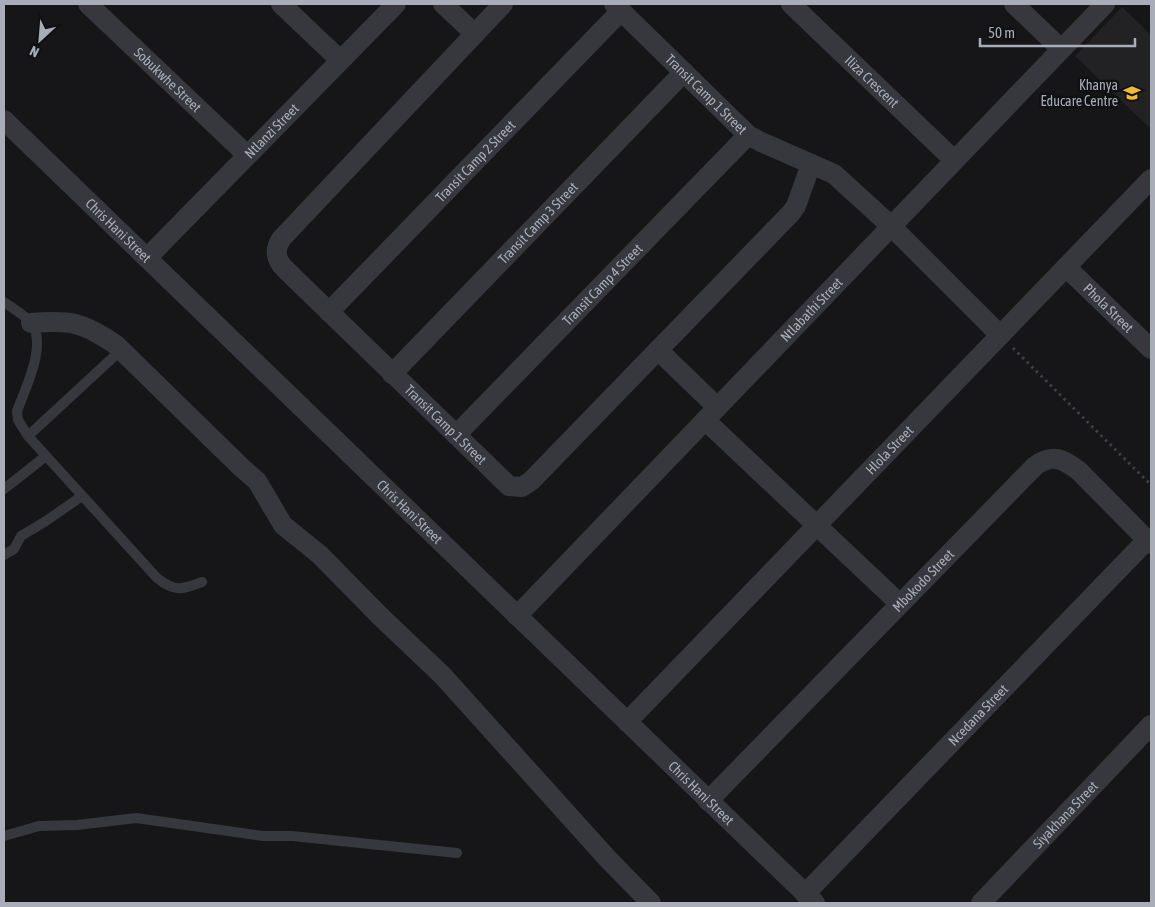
<svg xmlns="http://www.w3.org/2000/svg" width="1155" height="907" font-family="'Asap Condensed',sans-serif">
<style>
.built{fill:#222225}
.lines{fill:none;stroke-linecap:round;stroke-linejoin:round}
.path{stroke:#3d3f44;stroke-width:3;stroke-dasharray:2.5 4;stroke-linecap:butt}
.lane{stroke:#37383d;stroke-width:10}
.street{stroke:#37383d;stroke-width:20}
.labels{text-anchor:middle;dominant-baseline:central;stroke-width:5;stroke-linejoin:round;paint-order:stroke}
.street-label{font-size:14px;fill:#a8adb8;stroke:#111113}
.poi-label{font-size:14px;fill:#a8adb8;stroke:#111113;text-anchor:end}
</style>
<rect width="100%" height="100%" fill="#161618"/>
<path class="built" d="M1122 7 1151 35V129L1075 56Z"/>
<g class="lines">
<path class="path" d="M1013 348 1151 485"/>
<path class="lane" d="M4 302C12 308 25 315 31 323 48 344 25 389 17 411L18 420 28 436 157 578C175 592 181 590 202 582
M28 436 121 350
M4 489 46 456
M4 555 14 549 21 536 46 521 82 496
M4 836 39 826 77 825 136 818 263 836H292L457 853"/>
<g class="street">
<path id="s1" d="M88 4 247 155"/>
<path d="M281 4 340 60"/>
<path d="M443 4 475 34"/>
<path id="s2" d="M503 4 282 238C274 249 275 259 285 269L509 486 522 487 531 481 791 213 796 206 811 164"/>
<path id="s3" d="M614 4 748 135 761 142 834 174 891 226 1000 335"/>
<path id="s4" d="M791 4 954 160"/>
<path d="M1014 4 1061 49"/>
<path id="s5" d="M4 120 815 903"/>
<path id="s6" d="M147 258 396 4"/>
<path id="s7" d="M1066 267 1151 349"/>
<path id="s8" d="M329 312 621 11"/>
<path d="M31 323C70 320 83 322 116 345L242 468 257 481 283 525 320 555 380 616 443 676 607 858 651 903"/>
<path d="M658 350 717 407"/>
<path id="s9" d="M392 374 684 72"/>
<path d="M705 420 900 604"/>
<path id="s10" d="M456 435 748 135"/>
<path id="s11" d="M517 616 1105 4"/>
<path id="s12" d="M627 722 1151 179"/>
<path id="s13" d="M708 801 1035 466C1053 453 1063 459 1079 471L1151 544"/>
<path id="s14" d="M805 894 1147 540"/>
<path id="s15" d="M981 903 1151 725"/>
</g>
</g>
<defs>
<g id="school-bare" transform="scale(1.35)"><path d="M0-5L7-2L0 1L-7-2ZM-4 1L0 2.5L4 1V4Q0 6-4 4Z" fill="#f1b936" stroke="#111113" stroke-width="2.5" paint-order="stroke"/></g>
</defs>
<g fill-rule="evenodd">
<use href="#school-bare" x="1132" y="93"/>
</g>
<g class="labels">
<g class="street-label">
<text stroke="none"><textPath href="#s1" startOffset="110">Sobukwhe Street</textPath></text>
<text stroke="none"><textPath href="#s4" startOffset="112">Iliza Crescent</textPath></text>
<text stroke="none"><textPath href="#s3" startOffset="129">Transit Camp 1 Street</textPath></text>
<text stroke="none"><textPath href="#s6" startOffset="178">Ntlanzi Street</textPath></text>
<text stroke="none"><textPath href="#s8" startOffset="210">Transit Camp 2 Street</textPath></text>
<text stroke="none"><textPath href="#s9" startOffset="210">Transit Camp 3 Street</textPath></text>
<text stroke="none"><textPath href="#s5" startOffset="159">Chris Hani Street</textPath></text>
<text stroke="none"><textPath href="#s10" startOffset="210">Transit Camp 4 Street</textPath></text>
<text stroke="none"><textPath href="#s7" startOffset="59">Phola Street</textPath></text>
<text stroke="none"><textPath href="#s11" startOffset="425">Ntlabathi Street</textPath></text>
<text stroke="none"><textPath href="#s2" startOffset="580">Transit Camp 1 Street</textPath></text>
<text stroke="none"><textPath href="#s12" startOffset="378">Hlola Street</textPath></text>
<text stroke="none"><textPath href="#s5" startOffset="564">Chris Hani Street</textPath></text>
<text stroke="none"><textPath href="#s13" startOffset="308">Mbokodo Street</textPath></text>
<text stroke="none"><textPath href="#s14" startOffset="249">Ncedana Street</textPath></text>
<text stroke="none"><textPath href="#s5" startOffset="969">Chris Hani Street</textPath></text>
<text stroke="none"><textPath href="#s15" startOffset="122">Siyakhana Street</textPath></text>
</g>
<g class="poi-label">
<text x="1118" y="85">Khanya<tspan x="1118" dy="16">Educare Centre</tspan></text>
</g>
</g>
<rect width="1155" height="907" fill="none" stroke="#a8adb8" stroke-width="10"/>
<g transform="translate(40 40) rotate(206)" stroke="#111113" stroke-width="4" paint-order="stroke">
<path d="M0-4L9 19L0 12L-9 19Z" fill="#a8adb8"/>
<text y="-8" font-size="14" font-weight="bold" text-anchor="middle" fill="#a8adb8">N</text>
</g>
<path d="M980 38v8h155v-8" fill="none" stroke="#a8adb8" stroke-width="2.5"/>
<text x="988" y="38" font-size="15" fill="#a8adb8" stroke="#111113" stroke-width="4" paint-order="stroke">50 m</text>
</svg>
